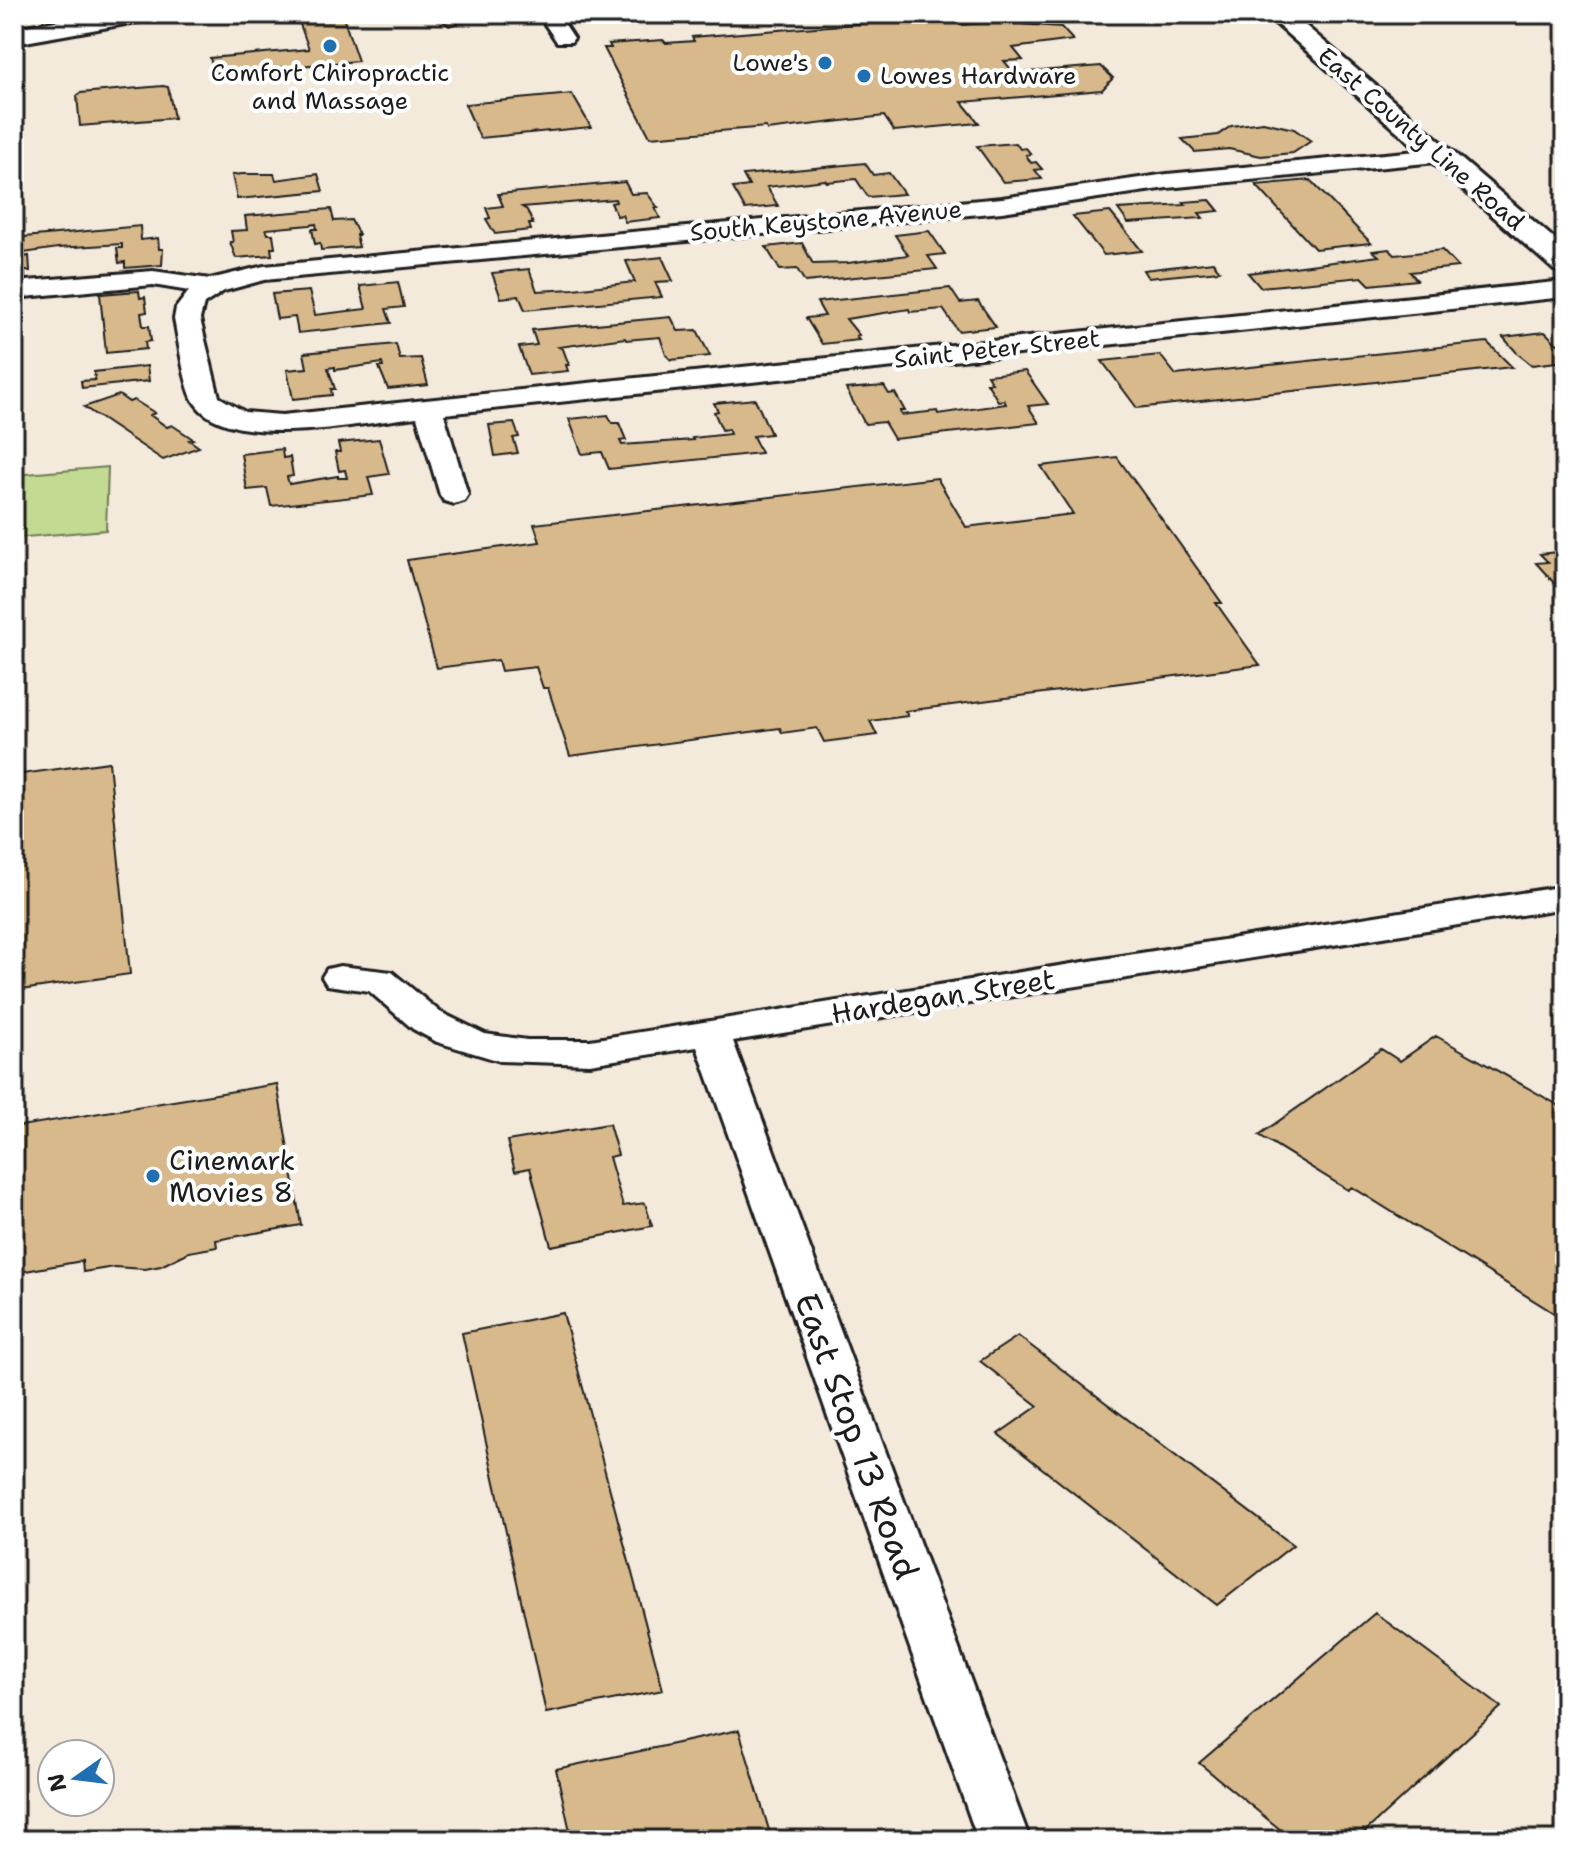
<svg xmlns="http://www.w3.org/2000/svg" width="1579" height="1854" font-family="'Shantell Sans',sans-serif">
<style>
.green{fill:#c2da91;stroke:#6f7b56;stroke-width:2}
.building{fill:#d8b98c;stroke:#1c1c1c;stroke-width:2}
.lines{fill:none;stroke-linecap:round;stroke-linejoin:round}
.minor-casing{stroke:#1c1c1c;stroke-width:6}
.secondary-casing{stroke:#1c1c1c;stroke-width:6}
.primary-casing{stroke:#1c1c1c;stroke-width:6}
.minor{fill:#fff;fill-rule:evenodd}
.secondary{fill:#fff;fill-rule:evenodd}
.primary{fill:#fff;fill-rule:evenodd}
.poi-dot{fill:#1f6fb2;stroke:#fff;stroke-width:3}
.labels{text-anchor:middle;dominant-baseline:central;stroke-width:8;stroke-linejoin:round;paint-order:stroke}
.far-poi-label{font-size:24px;fill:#1c1c1c;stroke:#fff;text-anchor:end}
.far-street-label{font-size:24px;fill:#1c1c1c;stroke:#fff}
.street-label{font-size:28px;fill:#1c1c1c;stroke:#fff}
.poi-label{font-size:28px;fill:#1c1c1c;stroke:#fff;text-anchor:start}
.near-street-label{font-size:34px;fill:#1c1c1c;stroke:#fff}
</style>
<rect width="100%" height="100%" fill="#f3eadc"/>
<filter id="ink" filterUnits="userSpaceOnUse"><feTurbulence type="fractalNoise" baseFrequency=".0125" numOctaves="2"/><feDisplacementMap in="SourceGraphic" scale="16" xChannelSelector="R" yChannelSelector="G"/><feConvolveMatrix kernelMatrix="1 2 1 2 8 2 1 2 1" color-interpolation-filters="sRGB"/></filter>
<g filter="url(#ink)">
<path class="green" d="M108 467 106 530 14 538V475Z"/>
<path class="building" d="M342 14 358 61 214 73 210 58 309 49 297 16Z
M435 14H469L474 18 449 26Z
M917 19 920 22 955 19 960 25 994 22 1061 27 1073 40 1013 48 1023 60 1004 61 1014 73 1101 66 1113 78 1102 90 962 102 979 123 894 131 884 116 767 130 766 127 650 137 604 48H611L609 44 663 40 666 43 694 41 692 37Z
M163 86 168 87 174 118 80 126 77 96 80 93Z
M572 94 591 127 480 138 465 104Z
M1263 122 1294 129 1311 141 1293 153 1261 156 1229 149 1195 152 1182 139 1218 135 1231 126Z
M1016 143 1020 149 1026 148 1031 154 1026 155 1031 163 1036 162 1042 169 1035 170 1042 179 1003 182 977 146Z
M865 163 873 175 889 173 904 194 868 197 856 179 827 182 825 180 767 187 778 206 745 209 733 188 749 186 743 175Z
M243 174H274L276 180 318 174 323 191 237 199 232 175Z
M1310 180 1371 243 1315 249 1256 185Z
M625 182 631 194 647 193 658 208H655L660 218 625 222 622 215 617 216 611 203 616 202 615 199 522 207 527 210 533 224H529L531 230 495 234 486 219 490 218 486 208 503 206 498 194Z
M1210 200 1219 211 1199 213 1203 218 1128 223 1118 209 1186 205 1183 202Z
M331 209 334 221 351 220 359 235H356L359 247 321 250 320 243 315 244 312 229H317L316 224 310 225 266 229 268 234H273L275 248H271L272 255 236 258 230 242H233L231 231 247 230 245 216Z
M1110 212 1142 251 1104 255 1073 216Z
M140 226 141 240 158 238 159 249H163L162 265 125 268V262L119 263 117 248H122V244L58 248 23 253V257L29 256 30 271H25V278L14 279V238Z
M929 231 945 254 928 256 937 269 805 282 797 269 780 270 766 247 802 243 813 264 848 263 908 255 895 235Z
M1389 249 1395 255 1442 250 1458 267 1410 272 1417 280 1370 285 1362 277 1260 287 1248 273 1379 256 1373 251Z
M662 257 673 281 655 282 662 297 525 310 519 296 501 298 492 273 529 269 537 291 573 289 635 282 626 261Z
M1213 262 1220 271 1148 278 1143 270Z
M398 282 404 307 386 309 391 323 298 333 295 317 277 319 272 294 309 291 315 315 366 309 360 286Z
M950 288 960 303 978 301 996 327 958 331 943 309 910 312 909 309 846 319 859 335 856 336 859 340 822 344 806 318 825 316 817 302Z
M139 291 140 298 145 297 147 312 141 313 143 326H149L151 341 145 342 146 349 106 353 100 294Z
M671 317 678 331 697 330 710 356 671 360 666 355 660 337 626 340 625 338 559 347 563 349 569 365H566L568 371 529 375 519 347 537 345 532 330Z
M1545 332 1556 343 1565 347V361L1532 365 1518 354 1503 337Z
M1487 342 1512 367 1137 408 1102 361 1160 355 1176 375Z
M396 344 400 359 421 358 428 385 388 389 379 367H383L382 363 335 370V367L328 368 335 389H331L332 395 293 399 287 370 307 368 304 353Z
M147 366 149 381 82 388 81 381 95 380 94 372Z
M1025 371 1048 404 1028 406 1039 423 894 439 884 422 865 424 846 389 884 386 889 394 895 393 905 411H900L901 415 937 411 938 414 1006 404 1004 400 998 401 987 383H992L987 375Z
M119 395 129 402 134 400 155 413 150 415 167 427 172 425 193 439 189 440 199 447 163 460 84 407Z
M755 399 771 434 753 436 761 453 609 469 602 452 582 454 569 419 608 415 612 423H619L626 440 620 441 622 445 693 440 692 438 730 434 728 429 722 430 714 412 718 411 714 403Z
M514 423 519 437 513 438 518 453 495 456 489 425Z
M379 439 389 474 368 477 373 495 271 506 267 488 247 490 241 454 282 449 283 458 290 457 293 476 287 477 289 484 338 476V478H347L345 470 339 471 335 452H340L338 443Z
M1117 457 1222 603H1216L1260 665 905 711 908 716 870 721 877 735 824 742 817 728 782 733 780 728 570 756 548 688H543L536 667 501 671 498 660 437 668 407 560 540 542 534 524 937 478 966 527 1073 514 1041 466Z
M1565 551V595L1536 563 1548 562 1540 554Z
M109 762 130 974 14 991V775Z
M1436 1036 1565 1109V1320L1352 1187 1348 1190 1259 1135 1381 1049 1400 1061Z
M277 1084 301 1225 216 1240 217 1247 189 1252 161 1266 145 1269 114 1267 83 1272 82 1261 14 1273V1127Z
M609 1124 618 1155 609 1157 623 1206 645 1203 652 1226 551 1246 530 1168 515 1171 507 1141Z
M563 1313 663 1690 546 1713 462 1333Z
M1018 1336 1293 1545 1217 1605 998 1434 1038 1406 980 1361Z
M1375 1613 1501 1707 1356 1840H1293L1199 1763Z
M739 1730 772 1840H572L556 1769Z"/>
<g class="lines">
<g class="minor-casing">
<path id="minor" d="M538 14H558L574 38 571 42H557Z
M1439 149 1447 151 1450 156 1447 161 1167 188 1002 212 264 280 224 291 204 304 200 319 219 397 245 412 282 415 1565 281V297L444 414 468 495 464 501 454 504 444 501 440 495 417 417C366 422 228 453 195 403 185 390 178 338 174 319L176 308 189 291 153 285 14 298V282L153 271 210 279 264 266 1002 198 1167 174Z
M1565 886V908L733 1041 1030 1840H978L697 1047 590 1064 500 1061 437 1042 413 1029 369 991 327 985 322 977 327 969 340 966 392 972 440 1012 485 1034 527 1040H590Z"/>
</g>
<g class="secondary-casing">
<path id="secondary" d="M98 14H154L151 19 142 21 14 44V28Z"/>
</g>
<g class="primary-casing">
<path id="primary" d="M1265 14H1292L1565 248V273L1554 270Z"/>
</g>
<use href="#minor" class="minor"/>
<use href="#secondary" class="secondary"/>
<use href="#primary" class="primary"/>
</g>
</g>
<g class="poi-dot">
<circle cx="330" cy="46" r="8"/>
<circle cx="825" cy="63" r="8"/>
<circle cx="864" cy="76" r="8"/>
<circle cx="153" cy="1176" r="8"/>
</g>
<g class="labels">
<g class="far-poi-label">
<text x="809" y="63">Lowe's</text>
<text x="330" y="73" text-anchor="middle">Comfort Chiropractic<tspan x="330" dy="28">and Massage</tspan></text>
<text x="880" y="76" text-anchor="start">Lowes Hardware</text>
</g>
<g class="far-street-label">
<text transform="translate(1421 139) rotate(41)">East County Line Road</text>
<text transform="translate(826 221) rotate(-5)">South Keystone Avenue</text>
<text transform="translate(997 349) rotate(-6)">Saint Peter Street</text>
</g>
<g class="street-label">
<text transform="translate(943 996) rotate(-9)">Hardegan Street</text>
</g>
<g class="poi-label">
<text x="169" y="1160">Cinemark<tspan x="169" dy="32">Movies 8</tspan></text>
</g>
<g class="near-street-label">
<text transform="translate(857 1436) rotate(70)">East Stop 13 Road</text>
</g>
</g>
<rect width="1579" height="1854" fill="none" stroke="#fff" stroke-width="48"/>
<rect x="24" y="24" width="1531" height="1806" fill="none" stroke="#1c1c1c" stroke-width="3" filter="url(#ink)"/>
<g transform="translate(76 1778) rotate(256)"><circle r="38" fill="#ffffff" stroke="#a4a4a4" stroke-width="2"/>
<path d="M0-6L14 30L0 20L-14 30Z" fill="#1f6fb2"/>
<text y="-12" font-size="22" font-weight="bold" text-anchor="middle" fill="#1c1c1c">N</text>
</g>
</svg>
